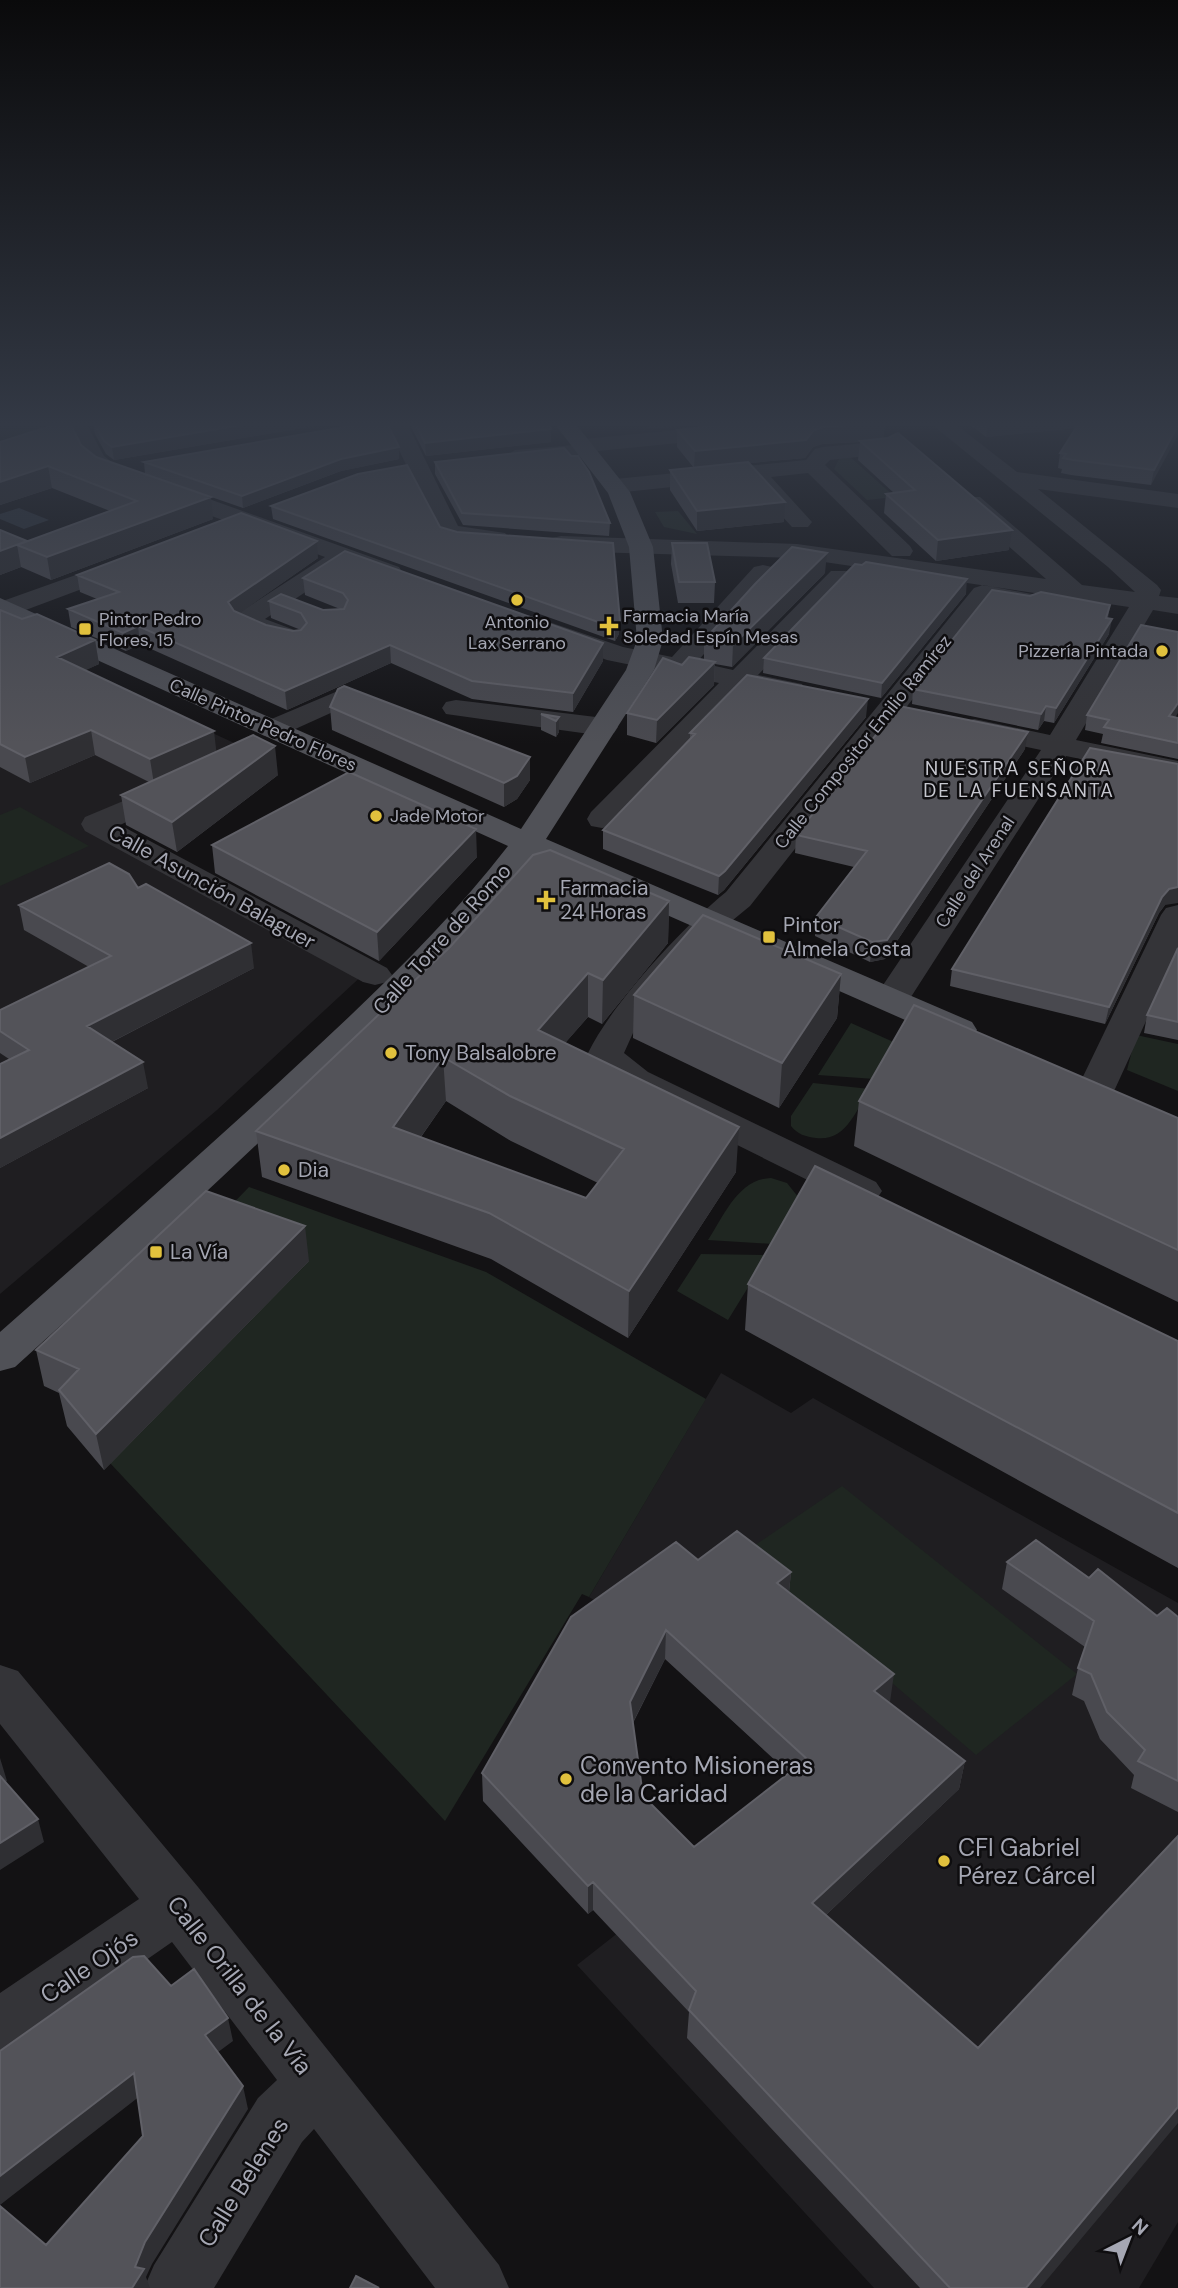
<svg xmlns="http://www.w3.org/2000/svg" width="1178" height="2288" font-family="'DM Sans',sans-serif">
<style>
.built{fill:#1f1e21}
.green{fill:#1f2621}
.water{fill:#2d333b}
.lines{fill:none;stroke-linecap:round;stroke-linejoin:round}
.minor{fill:#343438;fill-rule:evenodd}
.major{fill:#505157;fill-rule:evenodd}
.wall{fill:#49494f;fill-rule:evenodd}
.shaded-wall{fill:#2f2f33}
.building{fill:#535359;stroke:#606067;stroke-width:2;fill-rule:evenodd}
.poi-dot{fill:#e1c13d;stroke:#0e0d0f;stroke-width:2.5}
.labels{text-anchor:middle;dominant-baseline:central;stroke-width:5;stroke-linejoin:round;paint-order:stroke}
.far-poi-label{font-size:18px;fill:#a5a7b3;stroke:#0e0d0f;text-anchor:start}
.far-street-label{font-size:18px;fill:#a5a7b3;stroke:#0e0d0f}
.far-neighbourhood-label{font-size:19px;letter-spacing:2px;fill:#c6c7cf;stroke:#0e0d0f}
.street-label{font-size:21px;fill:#a5a7b3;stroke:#0e0d0f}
.poi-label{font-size:21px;fill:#a5a7b3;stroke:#0e0d0f;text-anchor:start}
.near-poi-label{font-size:24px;fill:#a5a7b3;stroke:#0e0d0f;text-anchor:start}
.near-street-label{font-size:24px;fill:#a5a7b3;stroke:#0e0d0f}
</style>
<rect width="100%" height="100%" fill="#131214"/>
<path class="built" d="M87 675 245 748 86 818 367 971 217 1110 0 1294V715Z
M721 1373 791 1413 813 1398 1178 1603V2222L1139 2288H874L577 1965 804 1787 617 1614 589 1597Z"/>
<path class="green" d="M0 423H55L61 439 0 459Z
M850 457 895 497 867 500 834 469 839 459Z
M678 511 697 534 664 527 655 512Z
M20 807 89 846 0 886V815Z
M851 1023 898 1044 875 1079 818 1075Z
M1136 1035 1178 1044V1091L1127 1070Z
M813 1083 870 1089C856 1110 846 1142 816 1138 806 1137 797 1134 791 1126V1116Z
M771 1178 787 1183 799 1198 773 1244 708 1240C724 1216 738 1179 771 1178Z
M249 1187 486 1272 706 1399 589 1597 582 1594 445 1821 110 1463 308 1261 212 1225Z
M701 1254 768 1255 728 1320 677 1291Z
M842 1486 1077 1674 976 1755 742 1554Z"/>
<path class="water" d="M19 508 49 520 24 529 0 519V514Z"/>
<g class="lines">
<path class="minor" d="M65 423H86L104 456 117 466 399 567 402 572 399 577 390 579 346 565 265 619 300 632 304 638 300 644H282L237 626 233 620 237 614 325 557 101 476 87 465Z
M386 423H407L458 526 505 533 509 538 505 543 497 545 441 537Z
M751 423H830L820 429 598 451 588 457 515 464 504 457 515 450 574 445 584 439Z
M930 423H954L1017 472 1178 494V508L1038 489 1157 585 1161 590 1159 596 1178 598V614L1153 610 1076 740 1178 761V779L1066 756 909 1000 903 1007 891 1011 879 1007 873 1000 1041 750 964 734 960 728 964 722 974 719 1050 735 1129 607 797 558 590 552 552 548 549 543 552 538 561 536 797 544 1046 579 964 507 960 502 964 497H980L1082 585 1135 592 1108 567Z
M886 441 894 443 897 448 894 453 830 460 825 465 910 546 913 551 910 556H892L808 473 771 477 812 522 808 527H792L748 479 615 493 604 486 615 479 806 460 815 449 823 447Z
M129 556 138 558 141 563 138 568 15 614 0 615V602Z
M763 565 772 567 775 572 697 662 733 670 831 571H849L852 576 849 581 758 675 802 684 806 690 802 696 792 698 745 689 613 826 602 828 591 826 587 819 591 812 719 683 607 660 543 637 539 631 543 625 552 623 623 647 672 657 754 567Z
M983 585 1037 595 1041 600 1037 605 1028 608 989 602 750 906 722 929 633 1033 624 1053 648 1072 876 1182 882 1191 876 1200 862 1204 848 1200 622 1088 596 1069 588 1053C613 1002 682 928 726 892L974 588Z
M345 688 355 690 359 696 355 702 282 735 272 738 262 735 258 729 262 723Z
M456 700 604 718 614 721 618 727 614 733 604 736 446 714 442 708 446 702Z
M171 781 182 784 186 790 182 796 120 825 387 968 392 975 387 982 375 985 363 982 85 831 81 824 85 817Z
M1178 905V951L1115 1089 1109 1097 1096 1100 1083 1097 1077 1089 1161 915 1166 908Z
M0 1665 18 1671 198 1887 499 2265 509 2288H435L314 2129 302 2142 214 2288H144L154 2265 258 2098 277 2080 172 1942 21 2047 0 2055V1993L139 1899 0 1724Z"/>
<path class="major" d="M554 423H575L630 492 653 547 663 640 654 670 546 839 972 1022 977 1030 972 1038 959 1041 946 1038 533 856C463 949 380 1028 296 1107 204 1195 110 1281 15 1367L0 1371V1332C93 1250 185 1168 276 1085 358 1009 440 934 508 846L0 616V598L521 829 626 670 637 640 629 547 608 493Z"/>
</g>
<path class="wall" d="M93 423H331L114 460 106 454 95 434Z
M409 423H547L551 442 426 456Z
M738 423H885L883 439 1009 550 936 561 884 513 886 494 894 493 858 460 860 442 822 444 813 447 805 458 749 463 784 522 697 531 670 490V470L694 468 677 447V430Z
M968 423H1178L1151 485 1071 475 1061 473 1062 469 1058 468 1060 453 1076 428 986 437Z
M0 442 81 445 96 457 213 519 51 580 21 567 0 575V530L27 541 110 511 52 488 0 505Z
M399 459 341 471 243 508 145 474 144 462Z
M435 462 610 523 609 536 463 525 435 474Z
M271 506 440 527 457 532 613 543 619 634 615 641 273 519Z
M672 543 715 582 714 603H678L671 564Z
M318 558 239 613 266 625 293 631 301 630 271 618 269 601 323 610 340 609 305 595 303 578 603 643V661L573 712 472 699 391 663 287 710 140 644 126 651 71 627 68 609 97 599 80 592 77 575Z
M825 573 732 667 715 664 714 685 656 743 627 735V713L682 665 704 660V640Z
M966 594 881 698 763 673 764 658Z
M0 610 22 619 95 640 99 664 85 670 216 752 278 775 177 852 126 825 121 795 149 782 95 755 30 783 0 767Z
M1108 618 1109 634 1054 723 1044 721 1038 730 912 704 913 689Z
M330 707 530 780 517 799 504 807 332 730Z
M541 714 559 717V732L556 737 541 730Z
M1087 715 1178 718V759L1101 743 1103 734 1085 730Z
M866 717 724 890 718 895 603 849V830L690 740V733Z
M1025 749 885 959 870 962 815 936 816 917 854 867 795 853 796 835Z
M212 845 477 857 379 961 215 873Z
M138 888 254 968 112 1042 148 1088 0 1168V1064L9 1059 0 1053V1010L89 967 24 930 19 905Z
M669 901 668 943 602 1024 588 1017 565 1043 736 1172 628 1338 491 1259 262 1177 256 1131ZM446 1101 511 1141 598 1183 586 1198 421 1137Z
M1165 905 1159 913 1105 1024 950 986 952 969Z
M1178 948V1040L1144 1033 1147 1015Z
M841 974 837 1018 779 1108 633 1038 634 995Z
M859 1101 1178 1118V1302L854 1146Z
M309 1261 104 1470 67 1426 59 1393 44 1386 36 1350Z
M748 1284 1178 1341V1568L745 1330Z
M698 1560 791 1572 789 1593 889 1703 965 1761 959 1789 826 1915 1040 2288H920L687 2038 689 2012 593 1910 588 1914 483 1801 482 1773ZM665 1659 789 1773 694 1847 643 1796 633 1723Z
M1007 1562 1089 1578 1157 1616 1178 1617V1812L1131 1788 1134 1775 1100 1739 1084 1701 1072 1695 1078 1668 1085 1647 1002 1589Z"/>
<path class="shaded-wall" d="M253 423H331L114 460 112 447Z
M648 423H717L648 429Z
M871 423H885L883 440 822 444 813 447 805 458 694 468 695 451 814 430 824 427Z
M988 423H1084L1083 427 986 437Z
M1178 425V435L1151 485 1154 470Z
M551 429V442L426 456 425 443Z
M399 447V459L341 471 243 508 242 496 341 459Z
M48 466 52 488 0 505V482Z
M211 497 213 519 51 580 47 557Z
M785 502 784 522 697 531V511Z
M1012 530 1009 550 936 561 938 540Z
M317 541 318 558 230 620 228 602Z
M17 545 21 567 0 575V551Z
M827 553 825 573 732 667 733 645Z
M967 579 966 594 881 698 882 683Z
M1110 605 1108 619H1112L1109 634 1054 723 1056 708 1106 618Z
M620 621 619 634 615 641V628Z
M138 626 140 644 126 651 123 633Z
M95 640 99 664 61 682 57 657Z
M603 643V661L573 712V693Z
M390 645 391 663 287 710 285 691Z
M715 662 714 685 656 743 657 720Z
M868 699 866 717 724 890 718 895 719 876Z
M1178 703V713L1167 731 1169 716Z
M1046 706 1044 721 1038 730 1041 714Z
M559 717V732L556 737V721Z
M91 730 95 755 30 783 25 757Z
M214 731 217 757 154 784 150 759Z
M1028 732 1025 749 885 959 870 962 872 942Z
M275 746 278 775 177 852 172 822Z
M530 757V780L517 799 504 807V783Z
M476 829 477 857 379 961 377 932Z
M1178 887V903L1165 905 1159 913 1105 1024 1109 1007 1162 897 1169 889Z
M669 901 668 943 602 1024 603 980Z
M251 943 254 968 92 1052 87 1026Z
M588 973V1017L538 1074V1030Z
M841 974 837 1018 779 1108 782 1063Z
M443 1057 446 1101 396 1172 393 1127Z
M143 1062 148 1088 0 1168V1138Z
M739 1127 736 1172 628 1338 629 1291Z
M305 1226 309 1261 104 1470 96 1434Z
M791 1572 788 1601 777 1583Z
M666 1630 665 1659 629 1730 630 1702Z
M894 1674 890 1702 870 1719 874 1691Z
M0 1758 7 1781 0 1786Z
M965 1761 959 1789 809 1931 812 1903Z
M38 1819 44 1842 0 1870V1843Z
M593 1882V1910L588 1914V1886Z
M228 2018 233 2041 210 2058 205 2035Z
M134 2073 140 2096 0 2205V2176Z
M243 2086 248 2109 152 2264 146 2277 150 2288H132L135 2267 145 2242Z
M1178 2107V2123L1040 2288H1026Z"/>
<path class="building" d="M60 423H70L81 445 96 457 211 497 47 557 17 545 137 501 48 466 0 482V442Z
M94 423H253L112 447 104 441Z
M367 423H387L399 447 341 459 242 496 144 462Z
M415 423H547L551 429 425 443Z
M738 423H871L824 427 814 430 806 440 695 451 677 430Z
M1079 423H1178V425L1154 470 1073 460 1063 458 1066 454 1060 453Z
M898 433 1012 530 938 540 886 494 915 490 860 441 888 438Z
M564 448 571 456H578L589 472 610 523 462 513 435 462Z
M748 462 785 502 697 511 670 470Z
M407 465 440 527 457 532 613 543 620 621 615 628 271 506 358 474Z
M241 513 317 541 228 602 234 611 266 625 293 631 301 630 307 623 301 613 269 601 281 594 323 610 344 609 348 600 343 593 303 578 345 551 603 643 573 693 472 681 390 645 285 691 138 626 123 633 68 609 119 592 77 575Z
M0 530 27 541 0 551Z
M672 543H707L715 582H679Z
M792 547 827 553 733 645 704 640 755 584Z
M866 562 967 579 882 683 764 658 855 564 862 565Z
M992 590 1030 596 1041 592 1110 605 1106 618 1112 619 1056 708 1046 706 1041 714 913 689Z
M0 610 22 619 37 614 95 640 57 657 214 731 150 759 91 730 25 757 0 744Z
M1141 625 1178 632V703L1169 716 1178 718V743L1104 727 1109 720 1087 715Z
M689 657 715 662 657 720 627 713 663 658 682 665Z
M747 675 868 699 725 871 719 876 603 830 695 734 690 733Z
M344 686 530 757 517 776 504 783 330 707 338 689Z
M899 706 1028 732 887 940 872 942 816 917 867 851 796 835Z
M541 714 559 717 556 721Z
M253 735 275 746 172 822 121 795Z
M1090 748 1178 764V887L1169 889 1162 897 1109 1007 952 969Z
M349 772 476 829 377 932 212 845Z
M550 850 669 901 603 980 588 973 538 1030 739 1127 629 1291 489 1213 256 1131 450 947 533 855ZM443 1057 510 1096 624 1149 586 1198 393 1127Z
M109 863 129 874 138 888 146 884 251 943 87 1026 143 1062 0 1138V1064L29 1050 0 1031V1010L111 956 19 905Z
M703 915 841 974 782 1063 634 995Z
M1178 948V1022L1147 1015Z
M914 1005 1178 1118V1250L859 1101Z
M815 1166 1178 1341V1513L748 1284Z
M206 1191 305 1226 96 1434 59 1390 79 1369 36 1350Z
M737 1531 791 1572 777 1583 894 1674 874 1691 965 1761 812 1903 978 2048 1178 1836V2107L1026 2288H950L689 2010 696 1991 593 1882 588 1886 482 1773 571 1617 676 1542 698 1560ZM666 1630 807 1759 694 1847 643 1796 630 1702Z
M1036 1540 1089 1578 1098 1569 1157 1616 1167 1608 1178 1617V1781L1138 1761 1145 1750 1107 1712 1091 1674 1078 1668 1094 1621 1007 1562Z
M0 1776 38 1819 0 1843Z
M144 1956 171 1986 194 1969 228 2018 205 2035 243 2086 145 2242 135 2267 144 2269 132 2288H0V2206L46 2245 143 2136 134 2073 0 2176V2051L133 1957Z
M356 2276 379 2288H350Z"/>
<linearGradient id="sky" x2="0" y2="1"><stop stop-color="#0a0a0b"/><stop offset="0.57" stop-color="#333945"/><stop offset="1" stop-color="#333945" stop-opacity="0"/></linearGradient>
<rect width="1178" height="744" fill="url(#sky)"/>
<g class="poi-dot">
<circle cx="517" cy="600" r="7"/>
<path d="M605.5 615.5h7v7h7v7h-7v7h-7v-7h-7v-7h7z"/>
<rect x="78" y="622" width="14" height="14" rx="3.5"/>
<circle cx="1162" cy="651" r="7"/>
<circle cx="376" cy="816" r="7"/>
<path d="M542.5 889.5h7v7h7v7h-7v7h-7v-7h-7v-7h7z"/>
<rect x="762" y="930" width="14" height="14" rx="3.5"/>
<circle cx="391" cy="1053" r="7"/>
<circle cx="284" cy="1170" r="7"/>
<rect x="149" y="1245" width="14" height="14" rx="3.5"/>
<circle cx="566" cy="1779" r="7"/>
<circle cx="944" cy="1861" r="7"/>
</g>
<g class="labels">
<g class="far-poi-label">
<text x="623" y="616">Farmacia María<tspan x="623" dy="21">Soledad Espín Mesas</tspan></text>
<text x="99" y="619">Pintor Pedro<tspan x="99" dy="21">Flores, 15</tspan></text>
<text x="517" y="622" text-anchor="middle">Antonio<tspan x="517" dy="21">Lax Serrano</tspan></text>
<text x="1148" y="651" text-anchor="end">Pizzería Pintada</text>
<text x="390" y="816">Jade Motor</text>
</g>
<g class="far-street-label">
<text transform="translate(263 725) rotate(24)">Calle Pintor Pedro Flores</text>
<text transform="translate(863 742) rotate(-51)">Calle Compositor Emilio Ramírez</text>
<text transform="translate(975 872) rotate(-57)">Calle del Arenal</text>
</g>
<g class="far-neighbourhood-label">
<text x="1019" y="768">NUESTRA SEÑORA<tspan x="1019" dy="22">DE LA FUENSANTA</tspan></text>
</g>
<g class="street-label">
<text transform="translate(212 887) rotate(29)">Calle Asunción Balaguer</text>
<text transform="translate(442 939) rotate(-48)">Calle Torre de Romo</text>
</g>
<g class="poi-label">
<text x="560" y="888">Farmacia<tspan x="560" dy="24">24 Horas</tspan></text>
<text x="783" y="925">Pintor<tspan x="783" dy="24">Almela Costa</tspan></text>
<text x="405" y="1053">Tony Balsalobre</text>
<text x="298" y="1170">Dia</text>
<text x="170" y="1252">La Vía</text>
</g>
<g class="near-poi-label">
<text x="580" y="1765">Convento Misioneras<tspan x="580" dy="28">de la Caridad</tspan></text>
<text x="958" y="1847">CFI Gabriel<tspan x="958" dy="28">Pérez Cárcel</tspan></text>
</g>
<g class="near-street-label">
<text transform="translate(89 1966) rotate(-34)">Calle Ojós</text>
<text transform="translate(240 1985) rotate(52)">Calle Orilla de la Vía</text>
<text transform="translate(243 2182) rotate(-58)">Calle Belenes</text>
</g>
</g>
<g transform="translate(1129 2239) rotate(42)" stroke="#0e0d0f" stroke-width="5" paint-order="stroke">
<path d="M0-5L12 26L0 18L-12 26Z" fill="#a5a7b3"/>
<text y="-10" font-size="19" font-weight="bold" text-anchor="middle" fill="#a5a7b3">N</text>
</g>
</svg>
